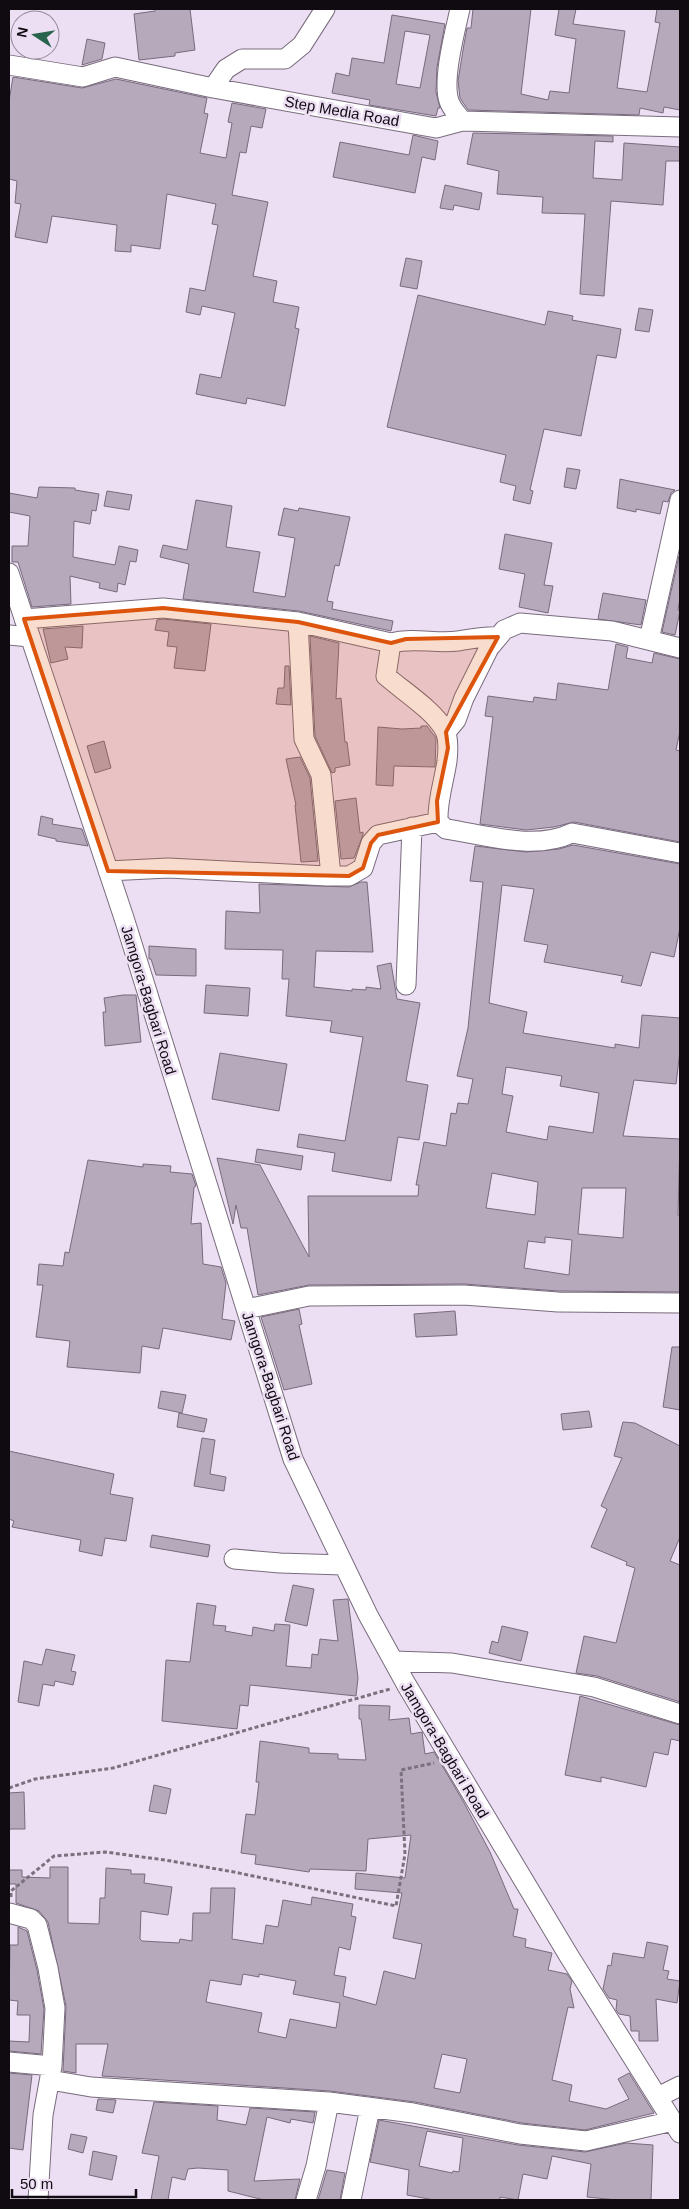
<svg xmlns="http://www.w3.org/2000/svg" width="689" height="2209" font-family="Helvetica,sans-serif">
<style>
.building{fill:#b7a9bc;stroke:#776b7c;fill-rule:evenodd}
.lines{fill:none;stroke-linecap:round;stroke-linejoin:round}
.street-casing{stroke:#786c7d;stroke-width:21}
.path{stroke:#79717d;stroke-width:3;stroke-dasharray:4 2.5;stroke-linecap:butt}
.street{stroke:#fff;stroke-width:19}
.marked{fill:#dd550c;fill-opacity:0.2;stroke:#dd550c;stroke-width:4;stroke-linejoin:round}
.labels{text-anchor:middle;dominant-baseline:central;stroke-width:5;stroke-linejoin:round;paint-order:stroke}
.street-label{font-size:15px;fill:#0f0b11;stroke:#eddff3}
</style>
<rect width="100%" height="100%" fill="#eddff3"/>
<path class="building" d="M155 9H190L195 50 175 53V56L139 60 134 14 155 11Z
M473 9H531L521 94 548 100 550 91 569 93 576 39 555 35 559 9H576L573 24 625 31 617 88 647 92 660 23 655 22 657 9H680V110L664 107 663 113 640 108 639 115 468 110 460 98 458 81 464 44 467 28H471Z
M392 15 445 24 437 67 436 92 440 108H438L436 116 369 105 370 100 332 93 336 73 349 76 352 58 384 63ZM405 31 430 35 420 88 396 84Z
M87 39 105 43 102 59 82 65Z
M13 77 82 88 116 79 207 98 204 113 208 114 200 153 226 158 232 123 228 122 232 103 266 109 262 128 251 126 246 153 240 152 232 195 268 202 253 276 277 281 273 302 299 307 295 328 299 329 285 406 247 398 246 404 196 394 200 374 221 378 235 313 202 306 200 315 186 312 190 288 205 291 218 225 212 224 216 204 167 194 160 249 131 245V252L115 251 117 225 52 216 47 243 15 237 21 204 15 203 17 181 9 179V101Z
M473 133 613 136V142L595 141 593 178 622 180 624 143 680 147V161H666L663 205 611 201 604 296 580 294 585 214 542 213 543 197 497 194 499 171 467 164Z
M413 135 438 141 435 160 422 157 415 193 333 177 340 142 409 155Z
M445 185 482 193 479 210 454 205 453 210 440 208Z
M406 258 422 261 417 289 400 286Z
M418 295 545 325 548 311 573 316 572 320 621 329 616 358 597 355 581 436 544 429 530 490 533 491 530 504 513 500 516 486 500 482 506 455 387 427Z
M639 308 653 310 649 332 635 330Z
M567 468 580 470 576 489 564 487Z
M620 479 629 481 675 490 671 493 668 502 663 501 660 514 636 509V512L617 508Z
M39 487 75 488V490L99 494 96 511 92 510 90 524 74 521 73 557 115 565 119 546 138 550 136 562 130 561 125 585 118 583 117 592 99 588 100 583 70 576 71 604 32 607 18 562H12V546H28L30 516 9 512V493L37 498Z
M107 491 132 495 129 510 104 506Z
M196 500 232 506 226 547 260 552 253 592 285 597 295 538 278 535 284 508 298 511 299 508 350 517 339 566 335 565 327 601 333 602 332 609 393 621 391 631 299 611 183 599 189 564 160 557 163 545 187 550Z
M505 534 552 543 544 585 553 586 548 613 519 607 525 574 499 569Z
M679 556 680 598 678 610 680 611 675 635 662 632Z
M603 593 646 600 641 625 598 619Z
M163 619 211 624 205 671 174 668 177 647 167 646 169 632 155 630 157 620Z
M83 626 82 648 65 647 68 659 51 663 43 629Z
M310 636 339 643 336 699 341 698 345 742H347L350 765 335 768V772L332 773 315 736Z
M616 644 628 647 626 658 652 663 654 653 680 659V731L676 750 680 751V842L574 822 554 827 526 830 480 824 493 717 485 716 488 696 533 702 534 697 556 700 558 683 608 690Z
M285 666H289L291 705 276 704 278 688H284Z
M421 726H427L436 738 435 767 394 766 393 786 376 785 378 727 402 729 421 728Z
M104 741 111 768 95 773 87 746Z
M300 757 310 778 318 861 301 862 295 805H296L286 759Z
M356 798 360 833 363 832V835L354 858 341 859 335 801Z
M41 816 53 819 52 824 82 829 88 846 56 841V839L38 835Z
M573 845 680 864V928L674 957 651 952 641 986 621 982 623 976 544 962 548 945 524 941 534 889 502 885 489 1003 527 1012 523 1033 615 1048V1044L639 1048 642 1015 680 1018V1051L676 1084 634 1080 623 1136 680 1139 678 1215H680V1292L558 1291 464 1284 309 1285 258 1295 247 1228H241L236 1205 233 1224 217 1158 260 1165 309 1257 308 1196H418L419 1185H416L424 1142 446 1146 451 1113 456 1114 458 1103 468 1104 473 1079 457 1076 468 1028 483 882 470 881 475 846 526 852 559 849ZM506 1067 562 1076 560 1086 599 1093 593 1133 549 1126 547 1140 506 1132 513 1096 502 1094ZM492 1173 538 1182 535 1215 486 1208ZM582 1188H626L623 1238 578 1234ZM545 1237 572 1240 569 1275 524 1268 528 1241 545 1243Z
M361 882H367L373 952 316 951 314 987 352 991V989L366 990V987L381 989 377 966 391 963 397 999 420 1003 406 1081 428 1085 419 1140 398 1137 391 1181 332 1171 335 1153 297 1147 299 1134 345 1141 363 1037 330 1032 332 1021 286 1016 289 979H282L283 950 225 949 226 911 260 913 259 884 349 887Z
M149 946 196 949V976L156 975 151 959H149Z
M206 985 250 988 248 1016 204 1013Z
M123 995H136L141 1042 105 1046 103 1012H106L104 998Z
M220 1053 287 1064 279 1111 212 1099Z
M257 1149 303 1156 301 1170 255 1162Z
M88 1160 143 1167V1164L171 1166 170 1172 192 1174 196 1186 194 1187 191 1224 201 1223 203 1264 221 1267 226 1283 222 1319 235 1321 231 1340 163 1328 159 1349 142 1346 140 1373 67 1367 70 1341 36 1337 43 1285H37L39 1264 63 1266 65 1252 69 1253Z
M299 1309 302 1324 299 1325 312 1384 284 1390 261 1317Z
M455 1311 457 1335 416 1337 414 1314Z
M672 1347H680V1410L663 1407Z
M161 1391 186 1395 182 1413 158 1408Z
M589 1411 592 1427 563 1430 561 1414Z
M179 1413 207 1419 204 1432 177 1427Z
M623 1422 635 1423 680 1446V1537L670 1561 680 1565V1702L597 1676 576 1673 584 1636 616 1643 635 1568 626 1565 627 1562 591 1547 607 1509 601 1506 622 1458 614 1456Z
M202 1438 215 1440 210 1474 226 1477 224 1491 194 1486Z
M9 1451 114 1474 110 1494 133 1498 126 1541 105 1538 102 1556 79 1551 81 1540 12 1527 14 1521 9 1519Z
M152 1535 210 1545 208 1557 150 1547Z
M293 1585 314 1589 307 1626 285 1621Z
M348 1599 358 1678 356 1696 250 1685 248 1706 240 1705 237 1729 162 1721 166 1660 190 1662 197 1603 216 1606 213 1625 226 1626 225 1631 252 1636 253 1627 274 1631 275 1624 290 1625 286 1666 311 1668 312 1654 318 1655 320 1639 338 1641 333 1600Z
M502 1626 528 1632 521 1661 489 1653 492 1641 498 1643Z
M46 1649 75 1655 71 1671 76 1672 73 1685 55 1681 54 1686 43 1684 39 1706 18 1702 24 1661 42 1665Z
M580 1696 680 1725V1741L671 1739 668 1755 654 1752 646 1787 601 1777V1782L565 1775Z
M359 1705 390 1706 389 1720 409 1718 411 1734 422 1732 425 1754 434 1752 463 1801 490 1852 514 1909H518L513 1936 526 1939 525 1947 552 1953 548 1970 567 1974 572 1981 570 1989 574 2008 568 2007 552 2080 572 2085 569 2101 606 2109 629 2099 618 2079 629 2073 654 2113 585 2130 522 2123 415 2102 330 2091 102 2076 108 2044H76V2073L63 2071 66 2006 48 1922 39 1911 16 1903V1884H9V1870H22V1877L50 1878V1867H68V1923L99 1924 100 1898H105L106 1868 131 1870V1874H145L144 1883 172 1887 168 1915 141 1911 140 1939 142 1941 179 1943 180 1939 192 1941 193 1913H210L211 1888H235L232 1939 263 1944 266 1925 278 1927 283 1900 311 1905 312 1897 353 1904 351 1916 356 1917 350 1950 339 1947 334 1975 346 1977 343 1996 376 2005 384 1971 415 1979 422 1944 393 1938 402 1893 355 1889 356 1873 405 1878 411 1835 368 1839 366 1871 310 1869 309 1872 289 1869 255 1864 256 1855 241 1853 246 1814 255 1815 259 1782H256L260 1741 309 1748V1753L338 1754V1759L366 1760 361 1719H359ZM243 1974 259 1977V1974L296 1981 293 1994 340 2003 336 2028 290 2019 286 2038 258 2032 262 2013 206 2002 210 1980 241 1985ZM442 2054 467 2059 460 2093 434 2088Z
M154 1785 171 1789 166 1814 149 1811Z
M24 1792 25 1829H9V1793Z
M18 1927 27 1931 37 1970 44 2009 41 2054 9 2051V2041L29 2042 30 2015H17L18 2001 9 2000 10 1945H18Z
M647 1942 668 1946 663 1970 669 1971 667 1979 680 1981 677 2003 656 1999 658 2041H639V2031H631L630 2016 619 2014 616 2010 617 2000 609 1998 603 1989 608 1965 611 1966 613 1953 644 1958Z
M9 2073 32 2075 23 2150 9 2148Z
M98 2099 116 2100 113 2113 96 2110Z
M154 2102 218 2106 217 2120 246 2125 250 2108 315 2112 313 2123 291 2119 290 2123 267 2117 254 2181 300 2179 295 2200H264L228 2191V2170L198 2168 188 2169 185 2180 172 2177 168 2200H151L159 2156 142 2153Z
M379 2120 518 2145 585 2152 626 2143 653 2145 651 2200H617L587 2197 591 2164 552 2156 547 2179 523 2174 518 2200 500 2197V2200H434L407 2195 409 2170 370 2162ZM427 2131 463 2138 459 2172 453 2171 452 2173 419 2166Z
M71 2134 87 2137 83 2153 68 2149Z
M93 2151 117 2156 112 2180 89 2175Z
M327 2170 345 2173 340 2200H318Z"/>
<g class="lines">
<g class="street-casing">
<path id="street" d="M460 9C455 31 442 80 449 101 451 108 458 115 462 121
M9 65 83 77 115 67 213 88 436 128 462 121 680 127
M213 88 226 69 242 59H285L302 45 325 9
M9 573 124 918 293 1459 368 1615 406 1684 569 1956 680 2133
M24 619 163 608 298 622 391 643 386 676C403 691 435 711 445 731 449 739 448 752 447 761 444 782 437 800 438 822L446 829C486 835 534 851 572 833L680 853
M298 622 304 739 321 775 331 876
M9 635 30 637
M649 640 680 500
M391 643C414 637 435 644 458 641 473 639 483 636 498 637
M446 732 456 720 464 698 489 648 504 630 520 623 612 631 680 648
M108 871 168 868 327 876H349L363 868 371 843 378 835 438 822
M406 985 412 827
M246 1309 309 1296 464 1295 558 1302 680 1303
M234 1559 280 1563 343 1565
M394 1661 452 1663 594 1687 680 1714
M9 1913 31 1919 37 1925 48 1968 55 2008 52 2066 43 2115 38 2200
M9 2062 52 2066
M50 2080 91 2087 329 2102 413 2113 520 2134 586 2141 673 2121
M658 2097 680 2086
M306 2200 316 2166 329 2102
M351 2200 370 2108"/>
</g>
<path class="path" d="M9 1788 35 1779 113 1768 390 1689
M11 1897V1891L54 1856 105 1852 165 1860 234 1872 396 1906 405 1854 401 1770 434 1763"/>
<use href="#street" class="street"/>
</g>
<path class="marked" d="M163 608 298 622 391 643 406 639 498 637 446 732 448 748 437 801 438 822 378 835 371 843 363 868 349 876 108 871 24 619Z"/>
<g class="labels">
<g class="street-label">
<text transform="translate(342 111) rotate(10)">Step Media Road</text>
<text transform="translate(149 1000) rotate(73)">Jamgora-Bagbari Road</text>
<text transform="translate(271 1386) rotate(72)">Jamgora-Bagbari Road</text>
<text transform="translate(445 1750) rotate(59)">Jamgora-Bagbari Road</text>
</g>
</g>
<rect width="689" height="2209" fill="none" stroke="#0f0b11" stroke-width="20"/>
<g transform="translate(35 35) rotate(282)"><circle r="24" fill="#eddff3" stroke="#948a99"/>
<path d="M0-4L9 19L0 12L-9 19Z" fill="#27634d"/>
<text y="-8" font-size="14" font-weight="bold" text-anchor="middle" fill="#0f0b11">N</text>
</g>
<path d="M12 2189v8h124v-8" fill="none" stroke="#0f0b11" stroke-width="2.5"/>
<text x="20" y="2189" font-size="15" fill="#0f0b11" stroke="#eddff3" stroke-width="4" paint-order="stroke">50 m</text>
</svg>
